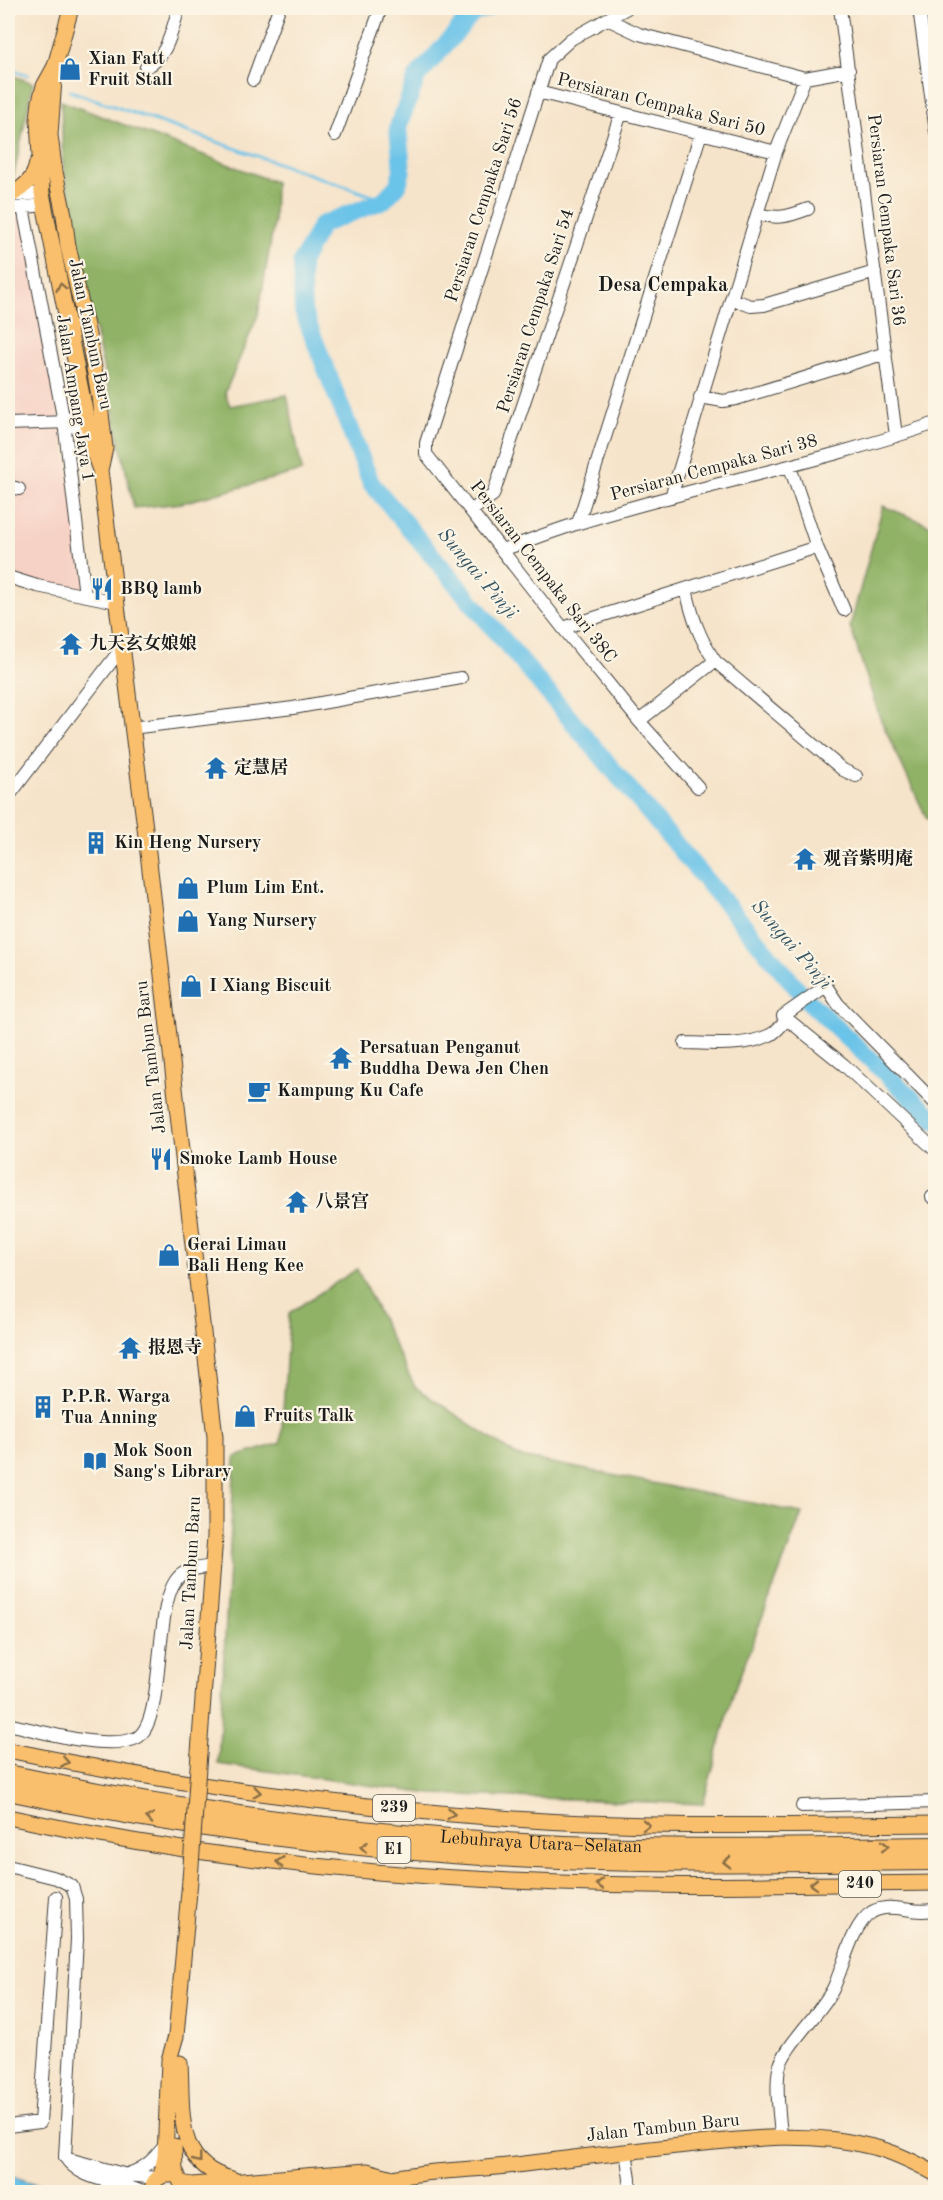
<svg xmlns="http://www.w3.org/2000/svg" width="943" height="2200" font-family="'Old Standard TT','Noto Serif SC',serif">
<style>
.built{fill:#f6d1c5}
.forest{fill:#90b266;stroke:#566741;stroke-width:1.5}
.water{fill:#6bc3e8;stroke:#447082;stroke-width:1.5}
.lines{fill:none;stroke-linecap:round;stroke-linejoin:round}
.stream{stroke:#6bc3e8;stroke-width:3}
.river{stroke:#6bc3e8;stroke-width:18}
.minor-casing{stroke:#3d3a36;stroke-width:14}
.major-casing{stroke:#3d3a36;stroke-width:17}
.highway-casing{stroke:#3d3a36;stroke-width:20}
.minor{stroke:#fff;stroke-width:12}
.major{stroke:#f9bf6d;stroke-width:15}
.highway{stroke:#f9bf6d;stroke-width:18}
.major-bridge-casing{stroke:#3d3a36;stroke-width:17;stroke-linecap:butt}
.major-bridge{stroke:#f9bf6d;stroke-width:15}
.oneway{stroke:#8a6e44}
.labels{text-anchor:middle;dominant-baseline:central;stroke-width:4.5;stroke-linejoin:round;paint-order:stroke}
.shield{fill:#fcf5e5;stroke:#5f5d58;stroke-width:1.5}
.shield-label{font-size:16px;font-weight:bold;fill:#1c1c1c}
.poi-label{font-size:18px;font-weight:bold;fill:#1c1c1c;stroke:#fcf5e5;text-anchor:start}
.street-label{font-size:18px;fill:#1c1c1c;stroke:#fcf5e5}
.neighbourhood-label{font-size:20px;font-weight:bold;fill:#1c1c1c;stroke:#fcf5e5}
.water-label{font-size:20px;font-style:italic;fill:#385663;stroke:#fcf5e5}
</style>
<rect width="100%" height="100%" fill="#fcf5e5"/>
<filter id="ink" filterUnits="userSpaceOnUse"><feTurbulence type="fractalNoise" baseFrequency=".0167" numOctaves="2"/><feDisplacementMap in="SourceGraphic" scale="12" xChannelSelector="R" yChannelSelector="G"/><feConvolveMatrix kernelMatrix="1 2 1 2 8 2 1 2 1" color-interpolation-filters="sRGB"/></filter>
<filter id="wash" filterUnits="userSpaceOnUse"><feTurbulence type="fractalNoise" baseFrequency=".008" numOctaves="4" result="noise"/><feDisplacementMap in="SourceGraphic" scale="24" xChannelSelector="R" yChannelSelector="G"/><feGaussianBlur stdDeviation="1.35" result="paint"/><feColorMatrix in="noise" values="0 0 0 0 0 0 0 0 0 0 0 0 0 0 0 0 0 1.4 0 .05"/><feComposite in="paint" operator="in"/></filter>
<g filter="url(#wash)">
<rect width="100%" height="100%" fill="#f6e4ca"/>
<path class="built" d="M22 183 89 599 8 575V184Z"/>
<path class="forest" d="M8 74 33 83 12 184H8Z
M61 101 275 182 274 223 258 315 225 393 230 406 287 395 302 471 182 503 134 508 90 307 63 164Z
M883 506 935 527 936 817 927 819 880 718 850 626Z
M357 1269 415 1387 517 1456 802 1513 734 1691 703 1804 431 1794 218 1764 235 1457 281 1443 289 1313Z"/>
<path class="water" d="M8 2175 42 2186 53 2192H8Z"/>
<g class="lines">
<path class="stream" d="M8 69 27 75
M70 91 384 200"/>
<path class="river" d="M488 8 473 13 417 77 398 127 402 170 398 185 384 200 321 225 301 263 303 311 371 483 807 1000 936 1121"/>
</g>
</g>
<g filter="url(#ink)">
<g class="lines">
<g class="minor-casing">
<path id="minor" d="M627 8 571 39 549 59 426 443V454L563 628 639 721 698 787
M840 8 896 436
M919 8 936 132
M607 19 639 34 805 78 849 70
M146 67C168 58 172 28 179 8
M253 80 279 8
M538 92 776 152
M335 135 381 8
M9 196 42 193
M23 207 64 422 85 595
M8 209 44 205
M757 214C779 219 787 217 808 209
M731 299 751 306 764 305 875 272
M700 397 723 401 736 399 886 353
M69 422 75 413 80 393
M8 424 69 422 91 440
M790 467 817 547 844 610
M8 486 19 489
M671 497 776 152 805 78
M472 510 493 495 621 113
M578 523 701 133
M502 550C528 541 553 531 579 523 697 486 819 463 936 423
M8 577 37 586 117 602
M686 589C692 616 699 638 715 661L843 770 856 776
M563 628 817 547
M639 721 715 661
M131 728 293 708 461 678
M8 797 121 649
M822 980 838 1004 936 1104
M787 1019 844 1065 936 1151
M685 1043C712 1044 745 1047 770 1035 777 1032 781 1025 787 1019L783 1016 826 986
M932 1197 936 1195
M8 1724C40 1731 103 1750 134 1739 169 1727 150 1595 182 1574 190 1568 203 1568 213 1566
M802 1806 936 1802
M8 1866 56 1878 72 1886 76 1899 77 1939 65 2157C81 2182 117 2180 142 2192
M8 2126 40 2122 56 1897
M781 2138C780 2118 775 2089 779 2069 783 2047 821 2013 833 1989 843 1968 852 1924 872 1912 892 1901 915 1916 936 1909
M626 2151 630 2179 629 2192
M72 2160 127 2175 157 2178
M128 2174C146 2168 154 2159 166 2144"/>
</g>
<g class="major-casing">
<path id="major" d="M71 8 55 66 50 135 54 167 64 215 68 246 88 335 99 396 105 448 100 470
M55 66 44 86 40 101 38 119 42 193 93 451 100 470 147 844 215 1437V1536L199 1753
M10 196C24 186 34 181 37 163
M8 1750C174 1785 344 1807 514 1819 654 1829 795 1825 936 1824
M8 1817C189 1856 375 1877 561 1883 685 1888 811 1884 936 1883
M180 2063C183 2111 174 2165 232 2179
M174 2146 175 2169 179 2179
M161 2176 165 2157 169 2060 176 2036 190 1880
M181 2183 192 2185 367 2171 389 2177
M152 2192C152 2181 159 2174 171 2175
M212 2192 367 2184C414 2170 467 2171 516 2165 573 2158 630 2151 687 2145 748 2138 813 2131 873 2147 895 2152 916 2163 936 2174"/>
</g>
<g class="highway-casing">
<g id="highway">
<path id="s1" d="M8 1774C190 1813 378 1837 565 1845 688 1850 812 1847 936 1846"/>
<path d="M8 1791C174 1827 344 1849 514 1858 654 1865 795 1862 936 1861"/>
</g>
</g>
<use href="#minor" class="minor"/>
<use href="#major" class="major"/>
<use href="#highway" class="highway"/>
<g class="major-bridge-casing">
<path id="major-bridge" d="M190 1880 199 1753"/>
</g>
<use href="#major-bridge" class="major-bridge"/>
</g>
<defs><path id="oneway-chevron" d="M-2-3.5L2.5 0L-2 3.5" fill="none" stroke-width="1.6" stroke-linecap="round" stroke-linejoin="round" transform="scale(1.5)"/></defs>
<g class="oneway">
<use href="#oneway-chevron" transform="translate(61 287) rotate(-102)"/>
<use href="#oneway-chevron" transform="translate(65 1762) rotate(10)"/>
<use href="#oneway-chevron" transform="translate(257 1792) rotate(8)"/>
<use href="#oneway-chevron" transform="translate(451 1814) rotate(5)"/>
<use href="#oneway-chevron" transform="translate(150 1818) rotate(-172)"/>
<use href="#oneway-chevron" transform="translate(646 1825) rotate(1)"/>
<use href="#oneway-chevron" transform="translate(885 1846) rotate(-1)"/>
<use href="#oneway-chevron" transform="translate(364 1847) rotate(-174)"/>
<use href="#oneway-chevron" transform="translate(280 1862) rotate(-173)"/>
<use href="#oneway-chevron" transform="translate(727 1862) rotate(180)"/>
<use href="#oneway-chevron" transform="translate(600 1884) rotate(-179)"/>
<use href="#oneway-chevron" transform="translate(814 1884) rotate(180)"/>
<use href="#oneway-chevron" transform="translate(198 2159) rotate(51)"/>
</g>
</g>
<defs>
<g id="shop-bare" transform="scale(1.8)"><path d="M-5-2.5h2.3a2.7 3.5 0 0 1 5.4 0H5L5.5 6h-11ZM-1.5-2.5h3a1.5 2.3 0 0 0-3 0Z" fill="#1f6fb2" stroke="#fcf5e5" stroke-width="2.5" paint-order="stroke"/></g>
<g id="restaurant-bare" transform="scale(1.8)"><path d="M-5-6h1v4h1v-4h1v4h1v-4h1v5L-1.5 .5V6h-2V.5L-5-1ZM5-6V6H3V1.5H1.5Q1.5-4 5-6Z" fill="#1f6fb2" stroke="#fcf5e5" stroke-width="2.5" paint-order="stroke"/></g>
<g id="temple-bare" transform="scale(1.8)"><path d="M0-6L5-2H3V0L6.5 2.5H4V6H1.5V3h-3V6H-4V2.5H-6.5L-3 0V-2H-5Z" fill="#1f6fb2" stroke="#fcf5e5" stroke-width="2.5" paint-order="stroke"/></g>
<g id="building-bare" transform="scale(1.8)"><path d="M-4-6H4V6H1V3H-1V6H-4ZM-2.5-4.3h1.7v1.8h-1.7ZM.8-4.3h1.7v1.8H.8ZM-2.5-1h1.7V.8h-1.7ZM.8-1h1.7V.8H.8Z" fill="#1f6fb2" stroke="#fcf5e5" stroke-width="2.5" paint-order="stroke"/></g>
<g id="cafe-bare" transform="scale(1.8)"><path d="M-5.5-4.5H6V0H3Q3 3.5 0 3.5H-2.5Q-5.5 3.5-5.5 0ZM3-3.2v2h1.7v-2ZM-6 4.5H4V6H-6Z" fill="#1f6fb2" stroke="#fcf5e5" stroke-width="2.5" paint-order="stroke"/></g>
<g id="library-bare" transform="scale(1.8)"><path d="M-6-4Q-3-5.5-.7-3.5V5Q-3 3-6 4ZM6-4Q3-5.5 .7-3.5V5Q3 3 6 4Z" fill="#1f6fb2" stroke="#fcf5e5" stroke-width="2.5" paint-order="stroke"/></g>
</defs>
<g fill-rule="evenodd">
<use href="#shop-bare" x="70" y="69"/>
<use href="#restaurant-bare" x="102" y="589"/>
<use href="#temple-bare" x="71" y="644"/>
<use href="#temple-bare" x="216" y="768"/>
<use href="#building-bare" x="96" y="843"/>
<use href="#temple-bare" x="805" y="859"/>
<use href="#shop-bare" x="188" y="888"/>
<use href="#shop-bare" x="188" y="921"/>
<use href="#shop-bare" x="191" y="986"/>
<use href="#temple-bare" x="341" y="1058"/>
<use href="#cafe-bare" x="259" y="1091"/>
<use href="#restaurant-bare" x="161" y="1159"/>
<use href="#temple-bare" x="297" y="1202"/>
<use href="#shop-bare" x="169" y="1255"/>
<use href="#temple-bare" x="130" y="1348"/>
<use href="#building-bare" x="43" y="1407"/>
<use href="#shop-bare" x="245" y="1416"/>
<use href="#library-bare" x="95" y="1461"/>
</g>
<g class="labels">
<g class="shield">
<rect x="373" y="1795" width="42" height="26" rx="4.5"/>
<rect x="377.5" y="1837" width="33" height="26" rx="4.5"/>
<rect x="839" y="1871" width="42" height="26" rx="4.5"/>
</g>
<g class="shield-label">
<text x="394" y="1808">239</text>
<text x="394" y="1850">E1</text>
<text x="860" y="1884">240</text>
</g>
<g class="poi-label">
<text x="88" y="59">Xian Fatt<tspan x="88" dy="21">Fruit Stall</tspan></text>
<text x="120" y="589">BBQ lamb</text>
<text x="89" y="644">九天玄女娘娘</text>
<text x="234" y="768">定慧居</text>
<text x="114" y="843">Kin Heng Nursery</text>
<text x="823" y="859">观音紫明庵</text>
<text x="206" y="888">Plum Lim Ent.</text>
<text x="206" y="921">Yang Nursery</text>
<text x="209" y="986">I Xiang Biscuit</text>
<text x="359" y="1048">Persatuan Penganut<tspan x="359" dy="21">Buddha Dewa Jen Chen</tspan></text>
<text x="277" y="1091">Kampung Ku Cafe</text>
<text x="179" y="1159">Smoke Lamb House</text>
<text x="315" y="1202">八景宫</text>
<text x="187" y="1245">Gerai Limau<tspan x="187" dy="21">Bali Heng Kee</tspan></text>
<text x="148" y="1348">报恩寺</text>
<text x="61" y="1397">P.P.R. Warga<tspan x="61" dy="21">Tua Anning</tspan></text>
<text x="263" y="1416">Fruits Talk</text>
<text x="113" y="1451">Mok Soon<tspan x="113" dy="21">Sang's Library</tspan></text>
</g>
<g class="street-label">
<text transform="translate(661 105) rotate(14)">Persiaran Cempaka Sari 50</text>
<text transform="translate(484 200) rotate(-72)">Persiaran Cempaka Sari 56</text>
<text transform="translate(886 220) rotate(83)">Persiaran Cempaka Sari 36</text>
<text transform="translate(536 311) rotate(-72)">Persiaran Cempaka Sari 54</text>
<text transform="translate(90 334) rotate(78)">Jalan Tambun Baru</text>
<text transform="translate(75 398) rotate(81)">Jalan Ampang Jaya 1</text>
<text transform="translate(714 468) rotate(-15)">Persiaran Cempaka Sari 38</text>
<text transform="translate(543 572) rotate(52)">Persiaran Cempaka Sari 38C</text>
<text transform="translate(151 1057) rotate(-97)">Jalan Tambun Baru</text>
<text transform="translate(191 1573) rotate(-87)">Jalan Tambun Baru</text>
<text stroke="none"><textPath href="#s1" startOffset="538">Lebuhraya Utara–Selatan</textPath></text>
<text transform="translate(663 2128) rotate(-6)">Jalan Tambun Baru</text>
</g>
<g class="neighbourhood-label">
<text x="663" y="286">Desa Cempaka</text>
</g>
<g class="water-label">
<text transform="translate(477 574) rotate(50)">Sungai Pinji</text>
<text transform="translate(791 945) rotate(49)">Sungai Pinji</text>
</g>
</g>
<rect width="943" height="2200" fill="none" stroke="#fcf5e5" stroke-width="30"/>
</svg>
